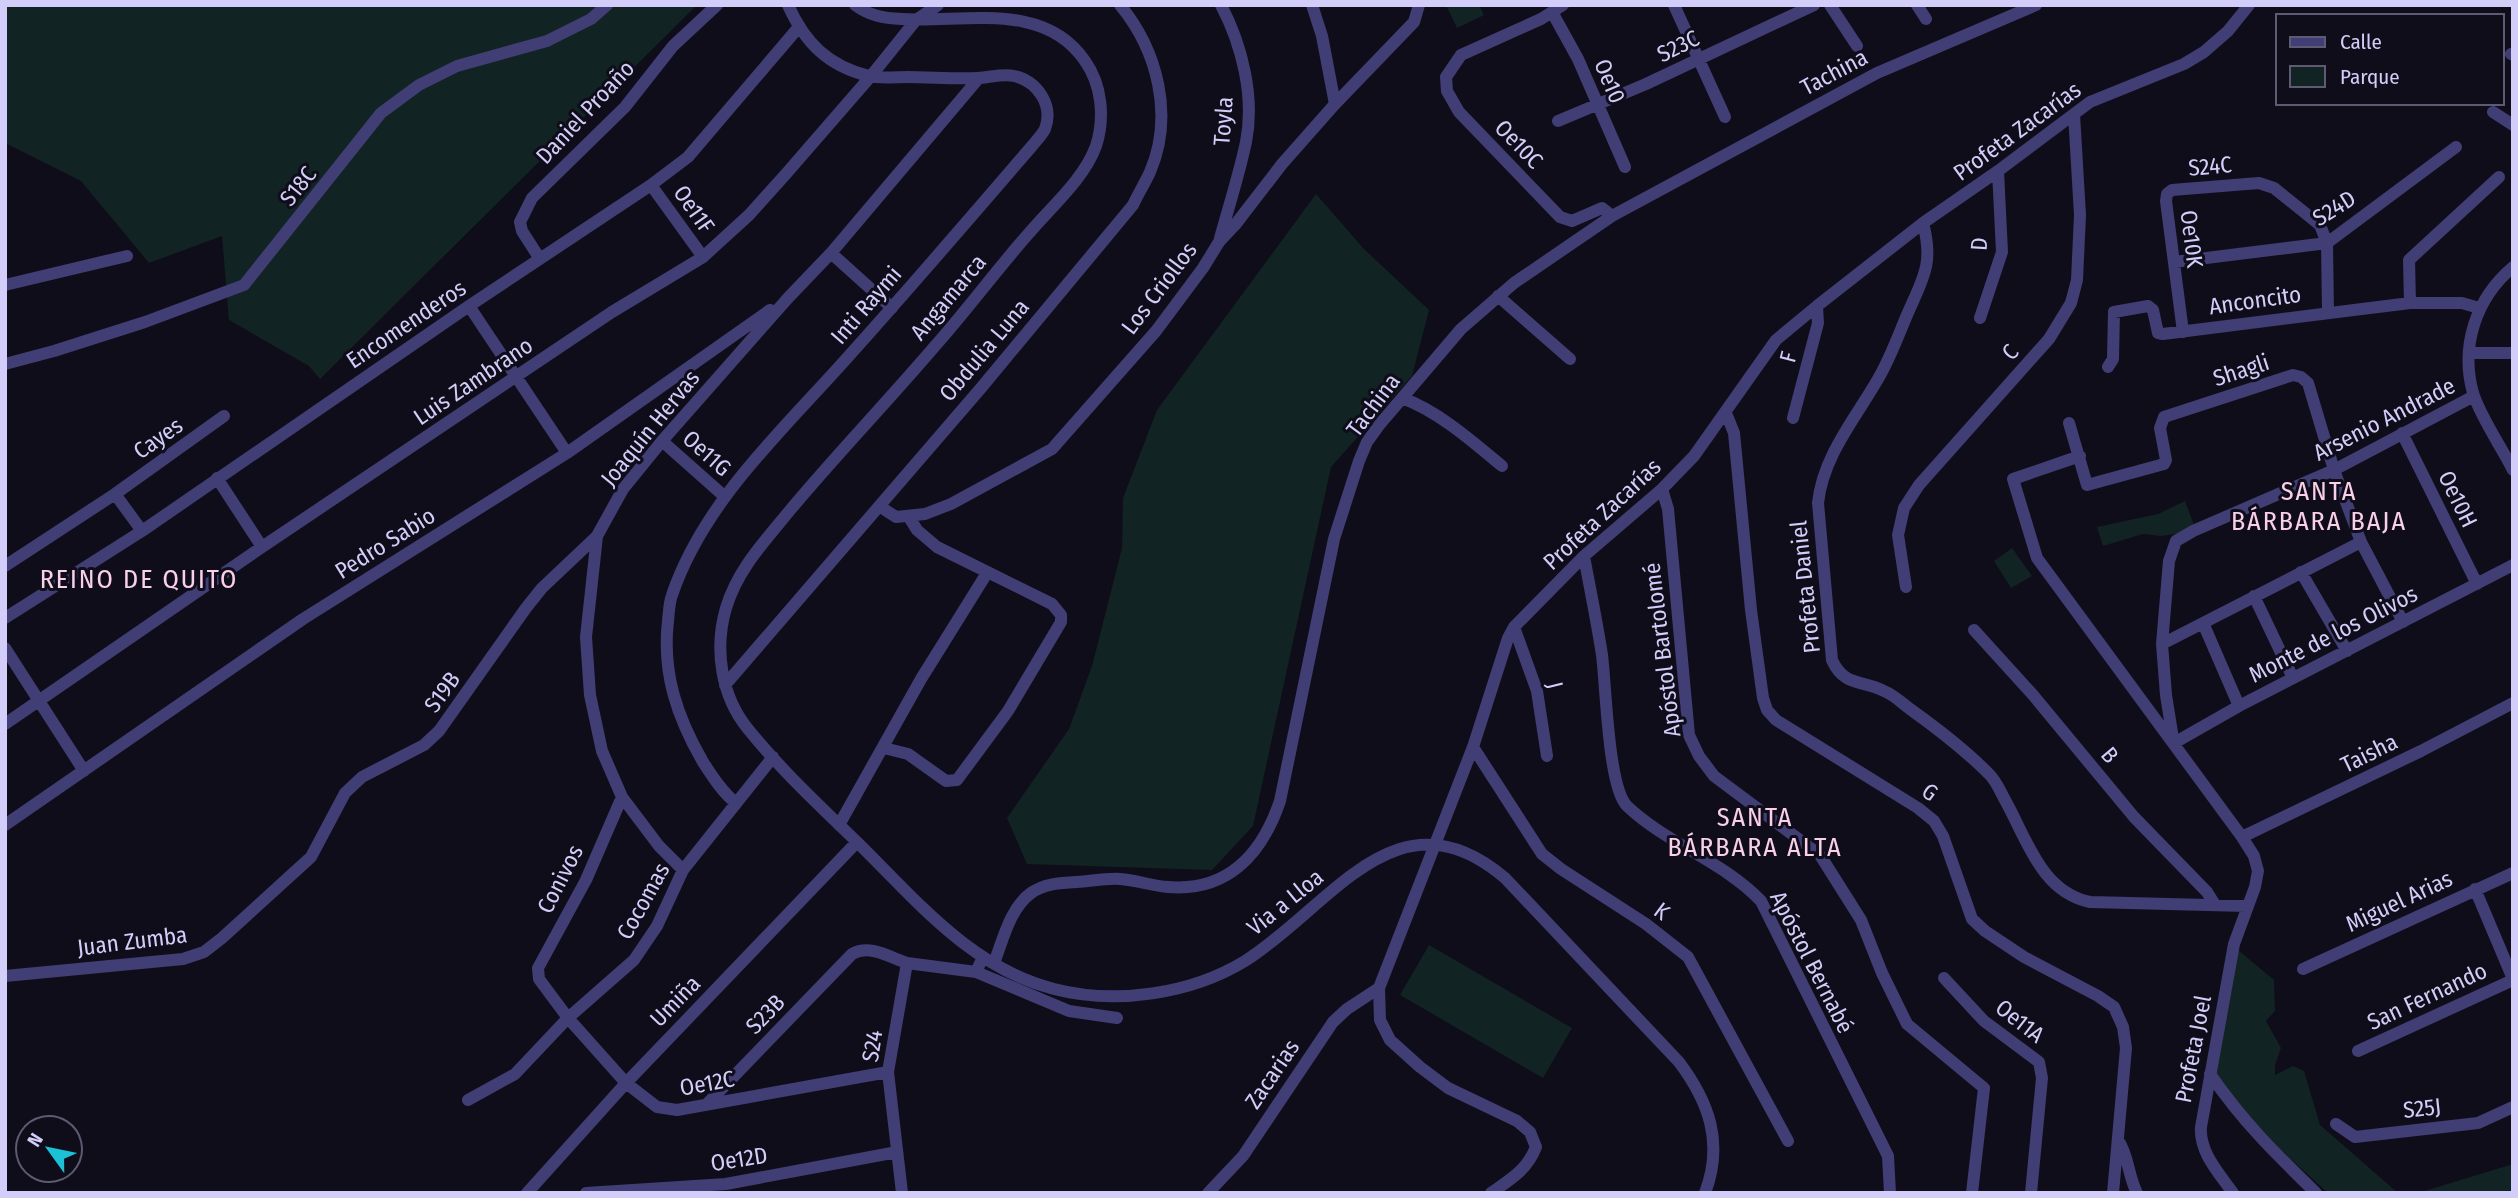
<svg xmlns="http://www.w3.org/2000/svg" width="2518" height="1198" font-family="'Fira Sans Condensed',sans-serif">
<style>
.green{fill:#112323}
.lines{fill:none;stroke-linecap:round;stroke-linejoin:round}
.minor{stroke:#403e74;stroke-width:12}
.labels{text-anchor:middle;dominant-baseline:central;stroke-width:6;stroke-linejoin:round;paint-order:stroke}
.street-label{font-size:23px;fill:#d2cdf9;stroke:#100d1a}
.quarter-label{font-size:26px;letter-spacing:2px;fill:#f9cfe9;stroke:#100d1a}
</style>
<rect width="100%" height="100%" fill="#100d1a"/>
<path class="green" d="M5 5H697L320 379 309 366 229 320 222 236 149 263 81 181 5 143Z
M1446 5H1479L1484 15 1457 28Z
M1316 194 1363 248 1429 310 1412 376 1331 467 1253 826 1212 870 1027 864 1007 818 1069 729 1092 666 1122 548 1123 498 1157 410Z
M2185 501 2194 525 2176 534 2161 536 2143 534 2103 546 2097 527 2158 514Z
M2012 548 2032 576 2011 588 1994 561Z
M1429 945 1572 1028 1543 1078 1400 995Z
M2238 950 2274 980 2275 1011 2266 1021 2281 1048 2275 1065V1075L2293 1066 2304 1071 2320 1125 2398 1193H2328L2261 1132 2235 1103 2215 1071Z
M2513 1164V1193H2418Z"/>
<g class="lines">
<path class="minor" d="M855 5C870 16 883 18 902 19 963 23 1044 0 1085 61 1102 85 1105 118 1096 146 1084 179 1052 206 1030 232 997 269 968 309 935 346 888 401 838 453 791 509 766 540 738 568 726 608 714 649 721 696 748 729 781 770 821 807 858 843 916 900 971 968 1054 989 1116 1005 1191 994 1245 961 1331 907 1397 786 1505 878L1679 1062C1709 1102 1724 1143 1705 1193
M1312 5 1322 36 1335 104
M1563 5 1541 19 1461 55 1446 77 1447 91 1459 112 1560 217 1572 221 1602 208 1612 216
M1674 5 1725 117
M1830 5 1857 46
M1917 5 1926 19
M1552 12 1578 59 1625 167
M2511 54 2513 55
M2493 112 2513 125
M1558 121 1646 84 1814 5
M651 185 703 257
M1923 223C1934 264 1923 278 1907 315 1898 336 1890 359 1878 379 1855 419 1823 456 1818 503L1832 660C1844 687 1863 680 1884 691 1894 695 1902 703 1910 709 1938 729 1964 749 1988 773 1996 780 2000 791 2005 800 2027 839 2041 892 2090 902L2247 906
M1219 242C1228 209 1239 175 1246 142 1255 97 1242 45 1221 5
M831 253 892 308
M540 259 522 231 520 222 532 198 625 107 673 46 717 5
M2174 262 2327 243 2456 147
M2513 267C2476 298 2460 346 2473 393 2481 418 2501 446 2513 470
M5 285 127 256
M1498 296 1570 359
M2410 303 2409 260 2499 177
M469 306 567 453
M1980 318 2002 252 1998 171
M2183 332 2166 201 2167 194 2172 190 2259 183 2274 188 2320 225 2327 243 2328 312
M2470 353H2513
M5 364 54 351 145 322 244 285 381 113 419 85 457 66 547 41 591 19 607 5
M2108 367 2113 359 2114 312 2148 306 2153 310 2158 333 2163 334 2410 303H2462L2479 308
M1402 398C1438 411 1472 441 1502 466
M1726 413 1734 433 1751 610 1763 698 1767 710 1776 720 1918 808 1934 821 1943 836 1972 919 1985 931 2024 957 2098 996 2114 1007 2123 1027 2126 1048 2113 1193
M1793 418 1818 323 1817 306
M2069 423 2087 485 2164 464 2166 460 2160 428 2164 417 2293 375 2301 377 2308 383 2334 470 2361 542 2403 622
M2402 433 2477 584
M662 441 724 496
M2080 456 2013 479 2037 558 2242 837 2254 856 2258 871 2255 887 2234 944 2201 1127C2199 1152 2219 1173 2233 1193
M217 478 262 547
M1662 489 1668 509 1689 735 1699 756 1714 776 1820 855 1861 920 1882 973 1907 1024 1984 1088 1972 1193
M115 494 142 531
M879 506 896 517 925 514 951 504 1052 449 1156 331 1203 268 1219 242 1235 225 1282 164 1335 104 1414 22 1419 5
M1584 556C1590 589 1597 622 1602 655 1606 686 1608 787 1627 806 1667 844 1723 861 1761 901L1888 1156 1890 1193
M5 566 115 494 224 416
M2301 572 2347 651
M1906 587 1898 535 1904 508 1919 485 2049 339 2071 303 2077 280 2080 215 2074 114
M2254 596 2293 678
M5 618 142 531 469 306 651 185 688 157 798 28
M2203 623 2239 706
M1514 627 1537 691 1547 756
M1974 630 2033 695 2134 817 2207 892 2215 905
M2162 644 2361 542
M5 648 84 771
M725 685 981 388 1133 205C1138 194 1145 183 1150 172 1174 116 1158 51 1120 5
M5 724 262 547 612 312 703 257 749 215 785 175 871 76 916 20 938 5
M2173 739 2166 695 2162 644 2169 561 2176 541 2193 531 2334 470 2474 396
M2174 743 2239 706 2513 565
M1473 747 1542 854 1561 869 1646 924 1688 957 1788 1141
M884 748 908 754 946 781 957 780 1008 711 1061 622V615L1052 604 937 547 917 530 909 517
M622 797 586 880 538 968 539 979 568 1018 626 1083 657 1107 677 1110 888 1072
M736 803C723 793 712 776 703 762 677 717 662 673 668 621 669 612 669 603 672 595 704 501 783 430 847 358 910 288 971 217 1032 146 1036 141 1042 135 1045 129 1054 105 1037 81 1014 76 1002 73 989 78 977 78 954 79 930 77 907 77 895 77 881 79 869 76 828 66 805 43 788 5
M5 825 303 619 567 453 770 310
M839 825 921 679 987 573
M2242 837 2421 751 2513 703
M683 870 659 846 622 797 602 751 590 695 586 637 597 536 623 489 662 441 788 298 831 253 979 78
M2475 889 2513 979
M983 957 976 972 1069 1011 1117 1018
M907 963 976 972
M994 963C1003 940 1010 908 1031 893 1045 883 1061 883 1077 882 1092 881 1106 878 1120 879 1136 880 1152 886 1168 887 1228 892 1262 854 1280 801L1334 539 1359 461 1367 442 1380 424 1461 329 1514 283 1612 216 1877 73 2036 5
M2303 969 2513 873
M5 976 183 959 204 952 222 938 311 857 345 793 362 777 424 745 439 731 526 608 542 588 597 536
M1944 978 1984 1021 2039 1062 2042 1078 2031 1193
M2358 1051 2513 980
M2210 1074C2243 1122 2275 1153 2316 1193
M468 1100 515 1074 568 1018 634 960 657 926 683 870 773 757
M707 1104 852 954C870 944 889 957 907 963L888 1072 902 1193
M2336 1124 2355 1137 2478 1123 2513 1107
M2118 1140C2129 1156 2128 1176 2137 1193
M527 1193 626 1083 857 842
M586 1193 726 1184 897 1152
M1208 1193 1243 1156 1333 1022 1347 1009 1379 988
M1491 1193C1511 1179 1527 1170 1536 1147L1530 1132 1517 1121 1448 1088 1420 1067 1390 1040 1380 1020 1379 988 1473 747 1508 638 1514 627 1584 556 1662 489 1694 456 1776 340 1817 306 1923 223 1998 171 2090 102 2184 64 2204 52 2228 31 2249 5"/>
</g>
<g class="labels">
<g class="street-label">
<text transform="translate(1678 46) rotate(-26)">S23C</text>
<text transform="translate(1834 72) rotate(-28)">Tachina</text>
<text transform="translate(1610 81) rotate(67)">Oe10</text>
<text transform="translate(585 112) rotate(-47)">Daniel Proaño</text>
<text transform="translate(1223 121) rotate(-86)">Toyla</text>
<text transform="translate(2017 131) rotate(-36)">Profeta Zacarías</text>
<text transform="translate(1519 144) rotate(46)">Oe10C</text>
<text transform="translate(2210 166) rotate(-5)">S24C</text>
<text transform="translate(298 186) rotate(-51)">S18C</text>
<text transform="translate(2334 208) rotate(-32)">S24D</text>
<text transform="translate(694 209) rotate(55)">Oe11F</text>
<text transform="translate(2192 239) rotate(83)">Oe10K</text>
<text transform="translate(1979 244) rotate(-86)">D</text>
<text transform="translate(1159 288) rotate(-53)">Los Criollos</text>
<text transform="translate(948 297) rotate(-50)">Angamarca</text>
<text transform="translate(2255 300) rotate(-8)">Anconcito</text>
<text transform="translate(866 305) rotate(-49)">Inti Raymi</text>
<text transform="translate(406 324) rotate(-34)">Encomenderos</text>
<text transform="translate(984 350) rotate(-50)">Obdulia Luna</text>
<text transform="translate(2010 352) rotate(-48)">C</text>
<text transform="translate(1788 357) rotate(-75)">F</text>
<text transform="translate(2241 370) rotate(-18)">Shagli</text>
<text transform="translate(473 381) rotate(-34)">Luis Zambrano</text>
<text transform="translate(1373 405) rotate(-53)">Tachina</text>
<text transform="translate(2384 419) rotate(-27)">Arsenio Andrade</text>
<text transform="translate(650 428) rotate(-51)">Joaquín Hervas</text>
<text transform="translate(158 438) rotate(-35)">Cayes</text>
<text transform="translate(707 453) rotate(42)">Oe11G</text>
<text transform="translate(2458 499) rotate(64)">Oe10H</text>
<text transform="translate(1602 514) rotate(-43)">Profeta Zacarías</text>
<text transform="translate(385 543) rotate(-32)">Pedro Sabio</text>
<text transform="translate(1805 587) rotate(-96)">Profeta Daniel</text>
<text transform="translate(2333 634) rotate(-27)">Monte de los Olivos</text>
<text transform="translate(1662 650) rotate(-97)">Apóstol Bartolomé</text>
<text transform="translate(1555 685) rotate(76)">J</text>
<text transform="translate(442 692) rotate(-54)">S19B</text>
<text transform="translate(2369 753) rotate(-26)">Taisha</text>
<text transform="translate(2110 755) rotate(50)">B</text>
<text transform="translate(1930 792) rotate(36)">G</text>
<text transform="translate(560 879) rotate(-63)">Conivos</text>
<text transform="translate(643 901) rotate(-61)">Cocomas</text>
<text transform="translate(2399 901) rotate(-25)">Miguel Arias</text>
<text transform="translate(1285 902) rotate(-39)">Via a Lloa</text>
<text transform="translate(1662 911) rotate(37)">K</text>
<text transform="translate(132 941) rotate(-7)">Juan Zumba</text>
<text transform="translate(1812 962) rotate(63)">Apóstol Bernabé</text>
<text transform="translate(2427 996) rotate(-25)">San Fernando</text>
<text transform="translate(675 1001) rotate(-46)">Umiña</text>
<text transform="translate(765 1014) rotate(-46)">S23B</text>
<text transform="translate(2020 1021) rotate(38)">Oe11A</text>
<text transform="translate(872 1046) rotate(-81)">S24</text>
<text transform="translate(2193 1049) rotate(-79)">Profeta Joel</text>
<text transform="translate(1272 1074) rotate(-56)">Zacarias</text>
<text transform="translate(707 1083) rotate(-10)">Oe12C</text>
<text transform="translate(2422 1108) rotate(-6)">S25J</text>
<text transform="translate(739 1159) rotate(-9)">Oe12D</text>
</g>
<g class="quarter-label">
<text x="2319" y="491">SANTA<tspan x="2319" dy="30">BÁRBARA BAJA</tspan></text>
<text x="139" y="579">REINO DE QUITO</text>
<text x="1755" y="817">SANTA<tspan x="1755" dy="30">BÁRBARA ALTA</tspan></text>
</g>
</g>
<rect width="2518" height="1198" fill="none" stroke="#d2cdf9" stroke-width="14"/>
<rect x="2276" y="14" width="228" height="91" fill="#100d1a" stroke="#5e5a73" stroke-width="2"/>
<rect x="2290" y="37" width="35" height="10" fill="#403e74" stroke="#5e5a73" stroke-width="2"/>
<text x="2340" y="49" font-size="21" fill="#d2cdf9">Calle</text>
<rect x="2290" y="66" width="35" height="21" fill="#112323" stroke="#5e5a73" stroke-width="2"/>
<text x="2340" y="84" font-size="21" fill="#d2cdf9">Parque</text>
<g transform="translate(49 1149) rotate(303)"><circle r="33" fill="#100d1a" stroke="#5e5a73" stroke-width="2"/>
<path d="M0-5L12 26L0 18L-12 26Z" fill="#1cc1d6"/>
<text y="-10" font-size="19" font-weight="bold" text-anchor="middle" fill="#d2cdf9">N</text>
</g>
</svg>
